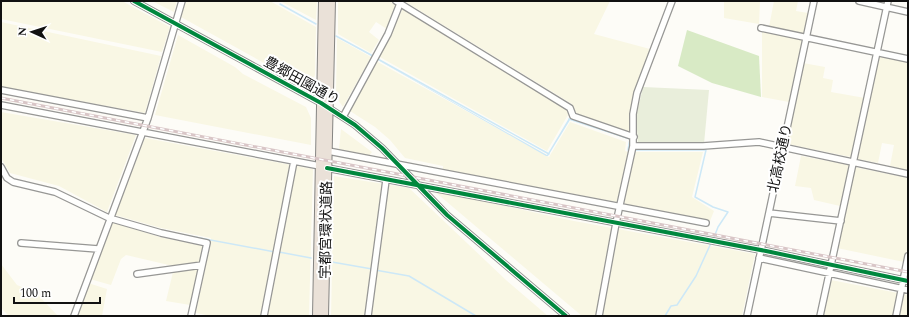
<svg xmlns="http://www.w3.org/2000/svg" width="909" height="317" font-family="Spectral,'Noto Sans JP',serif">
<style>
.farmland{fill:#f9f7e4}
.forest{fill:#d8eac5}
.cemetery{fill:#e9eedb}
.water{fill:#cde8f7}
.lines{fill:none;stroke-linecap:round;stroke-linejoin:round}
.stream{stroke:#cde8f7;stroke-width:1.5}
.minor-casing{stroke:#979795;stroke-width:8}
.highway-casing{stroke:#858482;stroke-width:10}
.minor{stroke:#fffffe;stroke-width:5.5}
.highway{stroke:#eae1d8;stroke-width:8}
.rail-casing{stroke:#d9c6c7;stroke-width:3}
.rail{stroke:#fff;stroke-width:1.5;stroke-dasharray:4.5;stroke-linecap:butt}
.cycleway-casing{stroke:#fff;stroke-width:6}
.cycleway{stroke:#00873e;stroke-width:4}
.labels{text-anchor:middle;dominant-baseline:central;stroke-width:4;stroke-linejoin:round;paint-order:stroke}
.street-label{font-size:14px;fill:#111;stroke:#fff}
</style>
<rect width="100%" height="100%" fill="#fdfcf7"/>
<path class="farmland" d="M1 1H122L170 27 162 52 1 19Z
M152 1H177L174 12Z
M186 1H270L316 27 315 75 312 81 302 84 181 17Z
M280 1H317L316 20Z
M338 1H390L397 6 387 29 376 22 369 32 379 40 371 53 338 34Z
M404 1H610L594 34 650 49 634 93 630 114 632 133 577 115 572 104Z
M724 1H760L759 24 724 18Z
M774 1H798L796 11 808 13 804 34 769 27Z
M403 8 568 111V115L547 151 378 56 391 34Z
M1 22 161 56 145 113 1 87Z
M762 31 803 39 789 102 762 97Z
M178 35 235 67 243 74 306 107 311 118V145L155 115Z
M337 38 371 57 343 107 338 100 336 94Z
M879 56 908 62V170L890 166 894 145 882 143 878 163 857 159Z
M376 61 549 157 570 122 626 142 625 151 628 152 617 202 443 170V166L405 158 390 140 375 127 350 111Z
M803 63 825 67 823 78 833 80 831 92 865 98 851 157 786 144Z
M1 112 136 135 107 212 59 186 10 173 1 158Z
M341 129 372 152 369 156 339 149Z
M145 138 313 169 309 316H211L196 313 211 238 161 228 115 215Z
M634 152H703L692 197 714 211 710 221 624 204Z
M801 156 850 165 840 206 814 200 811 188 795 186Z
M854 167 908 178V245L904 262 837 248Z
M334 176 409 188 506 280 548 316H331Z
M434 191 574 221 755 254 742 316H582Z
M111 222 160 237 203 246 199 262 173 266 126 255 121 259 111 285 90 279Z
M1 264 17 285 36 293 58 316H9L1 308Z
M198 269 190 305 166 301 173 272Z
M831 280 908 295V316H824Z
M88 283 107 289 102 316H77Z"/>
<path class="forest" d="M687 30 759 56 761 97 712 83 678 66Z"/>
<path class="cemetery" d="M643 87 709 90 704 144H638L636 117Z"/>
<path class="water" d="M336 36 547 155 569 118 570 120 548 156H546Z"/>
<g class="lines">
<path class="stream" d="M280 4 316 24
M336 36 373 56
M376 58 549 154
M569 119 630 139 628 150H630
M634 150H706L695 197 713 207 728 212 718 227 713 240
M173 233 275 252
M279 252 311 258
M332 262 372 269
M375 270 409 276 476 316
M665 316 671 306 677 305 696 276 711 243"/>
<g class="minor-casing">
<path id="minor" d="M134 1 321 103 355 125 382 148 447 215 566 316
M396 1 570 108 573 116 634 137
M859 1 908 12
M761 28 908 59
M1 90 148 118
M1 105 320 166
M343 117 388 34 401 1
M633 146H703L759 142 908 174
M328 151 706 223
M1 167 7 178 13 182 55 192 109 218 161 233 207 243 191 316
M327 168 766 251 908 281
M769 213 841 221
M21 243 98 249
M759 258 908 290
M137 274 202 265
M74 316 148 118 182 1
M264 316 294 161
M368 316 386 180
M599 316 616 223 633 146V114L637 93 672 1
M747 316 814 1
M820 316 888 1
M896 316 908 256"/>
</g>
<g class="highway-casing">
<path id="highway" d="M317 316 323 1
M324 316 331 1"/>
</g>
<use href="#minor" class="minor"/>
<use href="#highway" class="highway"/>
<g class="rail-casing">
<path id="rail" d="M1 98 908 272"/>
</g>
<use href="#rail" class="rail"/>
<g class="cycleway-casing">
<path id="cycleway" d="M134 1 321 103 355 125 382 148 447 215 566 316
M327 168 766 251 908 281"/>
</g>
<use href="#cycleway" class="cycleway"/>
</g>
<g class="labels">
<g class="street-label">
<text transform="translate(302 81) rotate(29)">豊郷田園通り</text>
<text transform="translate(780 158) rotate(-78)">北高校通り</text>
<text transform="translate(326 230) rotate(-89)">宇都宮環状道路</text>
</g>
</g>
<rect width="909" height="317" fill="none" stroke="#111111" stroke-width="4"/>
<g transform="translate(32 32) rotate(273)" stroke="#ffffff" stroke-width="3" paint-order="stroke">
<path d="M0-3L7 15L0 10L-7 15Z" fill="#111111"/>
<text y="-6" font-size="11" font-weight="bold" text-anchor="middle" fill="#111111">N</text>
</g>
<path d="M14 297v6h86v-6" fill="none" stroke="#111111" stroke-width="2"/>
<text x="20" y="297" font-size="12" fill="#111111" stroke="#ffffff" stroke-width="3" paint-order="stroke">100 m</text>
</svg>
